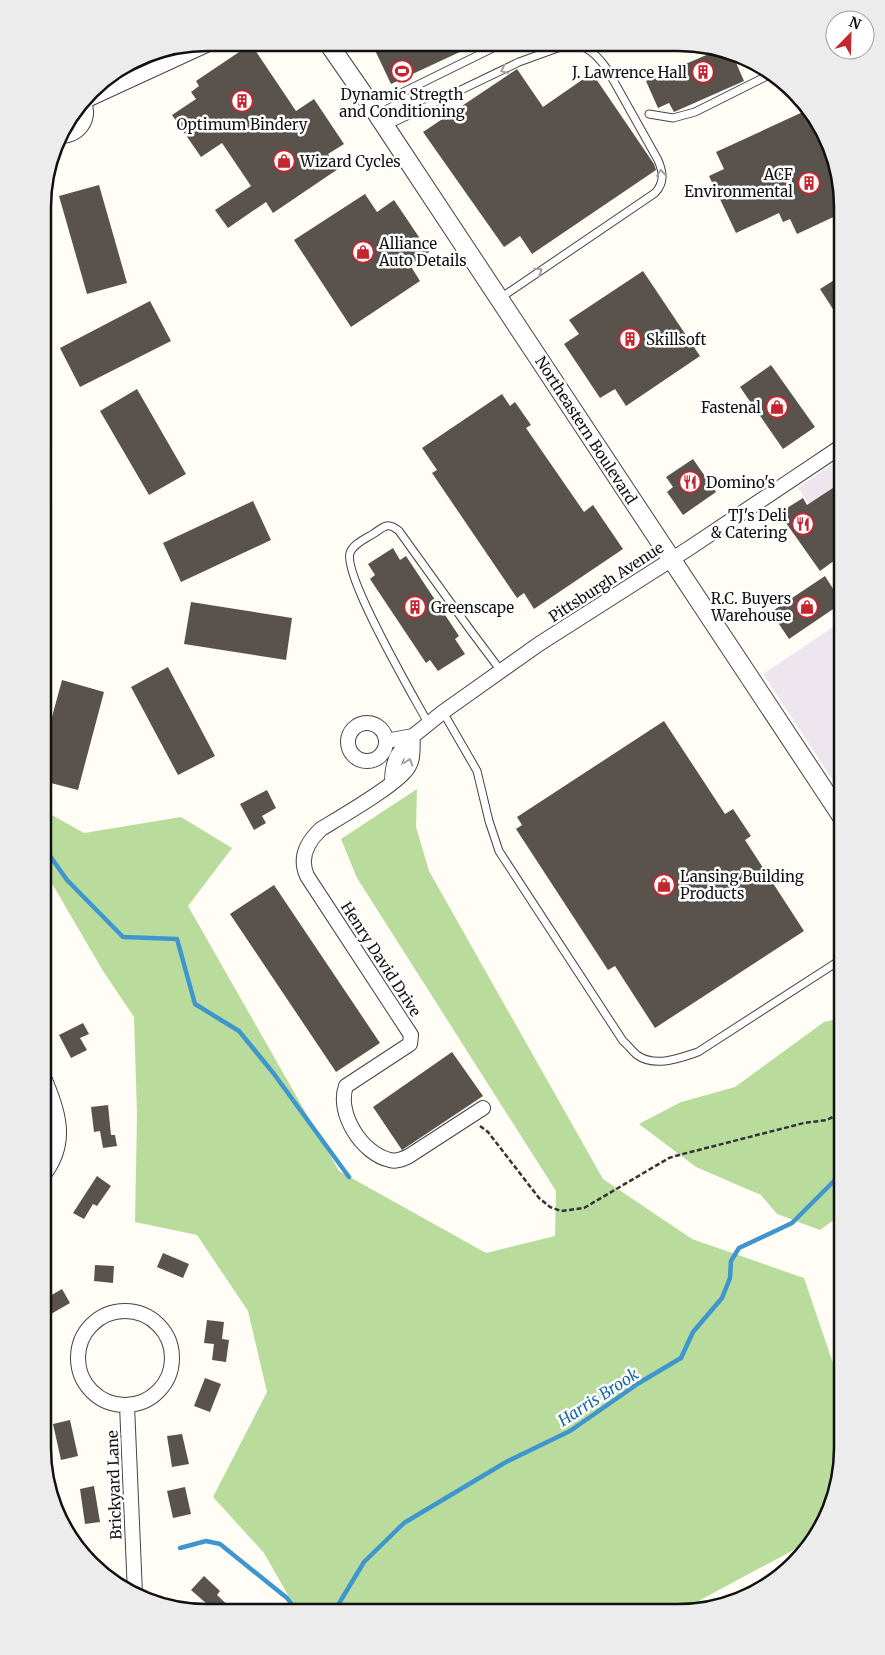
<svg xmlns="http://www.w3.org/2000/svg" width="885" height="1655" font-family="Merriweather,serif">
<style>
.industrial{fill:#eee6ef}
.forest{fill:#b9dc9c}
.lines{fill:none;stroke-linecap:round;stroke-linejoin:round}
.stream{stroke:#3f96cf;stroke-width:4.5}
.building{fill:#5a524d}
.service-casing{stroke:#444;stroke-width:9}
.minor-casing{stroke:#444;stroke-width:16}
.tertiary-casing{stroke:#444;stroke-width:20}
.path{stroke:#333;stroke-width:2.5;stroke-dasharray:5 2.5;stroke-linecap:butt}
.service{stroke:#fff;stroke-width:7}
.minor{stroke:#fff;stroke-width:14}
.tertiary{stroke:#fff;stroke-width:18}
.oneway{stroke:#a0a0a0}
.labels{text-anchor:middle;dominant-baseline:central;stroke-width:5;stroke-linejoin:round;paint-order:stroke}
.poi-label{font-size:15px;fill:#111;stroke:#fff;text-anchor:start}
.street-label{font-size:15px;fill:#111;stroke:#fff}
.water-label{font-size:16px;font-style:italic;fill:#1768a6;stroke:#fff}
.rim{fill:none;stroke:#111;stroke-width:2.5}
</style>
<rect width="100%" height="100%" fill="#fffdf5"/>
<path class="industrial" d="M842 457V554L798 488Z
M842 621V794L763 674Z"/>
<path class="forest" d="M417 789 416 827 429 871 603 1179 692 1239 804 1278 836 1372 842 1377V1458L830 1510 814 1539 678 1612 297 1611 264 1553 213 1497 267 1392 248 1311 197 1235 135 1222 137 1114 134 1017 103 971 43 868V810L84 833 181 817 232 848 188 906 339 1171 486 1253 555 1236 556 1191 357 878 341 839Z
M842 1018V1214L820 1230 777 1214 761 1195 696 1167 639 1124 681 1102 735 1087 824 1022Z"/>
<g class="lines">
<path class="stream" d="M43 846 67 880 123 937 177 939 195 1004 239 1031 274 1074 349 1177
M180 1548 206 1541 220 1544 287 1598 297 1611
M331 1611 338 1605 364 1562 404 1523 506 1462 570 1431 639 1383 681 1358 693 1332 722 1298 730 1278 731 1261 739 1248 792 1223 838 1177 842 1174"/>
</g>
<path class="building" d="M251 44 296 111 314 99 344 144 328 154 338 169 273 213 266 202 228 228 215 210 251 186 222 143 201 157 172 115 196 99 191 92 199 86 196 81Z
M372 44H477L391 84Z
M718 50 734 58 744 81 674 112 669 103 658 108 646 81Z
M517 69 543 107 592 73 654 164 656 170 532 254 520 236 504 247 423 132Z
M805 111 834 155 842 213 797 234 790 219 783 222 779 213 736 233 709 176 724 169 716 152Z
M99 185 127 283 87 294 59 196Z
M365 194 377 212 394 200 429 252 410 265 420 281 351 327 294 240Z
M643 271 700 356 626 406 615 389 600 398 564 344 579 334 569 320Z
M842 275V323L820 289Z
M150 301 171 341 80 387 60 348Z
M771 365 815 427 783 449 740 387Z
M137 389 186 474 149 495 100 411Z
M502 394 510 406 515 402 531 425 526 428 584 512 593 505 623 549 534 609 524 593 517 598 432 473 437 470 422 448Z
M693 459 716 492 683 515 667 492 673 487 666 477Z
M842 482V555L820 571 779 513 803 498 807 505Z
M253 501 271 540 181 582 163 543Z
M393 548 400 560 406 556 459 636 455 639 465 654 438 671 430 660 426 663 370 579 375 575 368 564Z
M825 576 842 603 789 639 771 612Z
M191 602 292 618 286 660 184 644Z
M168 667 215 756 178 775 131 687Z
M62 680 104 692 78 790 43 781V750Z
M664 721 725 814 733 809 751 836 745 840 804 931 655 1028 615 966 608 970 516 829 522 825 517 817Z
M267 790 276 808 262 816 266 823 254 830 240 804Z
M274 885 380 1043 336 1072 230 914Z
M83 1023 89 1034 80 1038 87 1050 71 1058 59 1035Z
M452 1052 483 1096 402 1150 373 1107Z
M108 1105 111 1135H115L117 1146 103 1148 100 1131 94 1132 91 1107Z
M97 1176 111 1186 97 1206 93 1204 84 1219 73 1213Z
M163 1253 189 1264 183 1278 157 1267Z
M95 1265 114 1266 113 1283 94 1281Z
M62 1289 70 1303 51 1314 43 1300Z
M207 1320 224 1322 222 1339 229 1340 226 1362 212 1360 214 1344 204 1343Z
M205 1378 221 1384 210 1412 194 1406Z
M70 1420 78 1456 61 1460 53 1424Z
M182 1434 189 1464 172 1467 167 1436Z
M94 1486 100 1522 85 1524 80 1489Z
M185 1487 191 1514 173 1518 167 1491Z
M204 1576 220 1591 217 1595 234 1611H215L191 1590Z"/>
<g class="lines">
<g class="service-casing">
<path id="service" d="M373 107 501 44
M649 114 673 118 695 112 769 75
M386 126 519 62 566 45
M499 299 655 193C665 182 663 172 658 160L607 69C599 58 591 49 578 45
M443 712 477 771 489 821 499 851 623 1041C628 1045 632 1051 637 1055 655 1068 680 1058 698 1052L842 959
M428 723C414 697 343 576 350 553 353 544 365 539 373 534 384 527 387 521 399 531L471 631 501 671"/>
</g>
<g class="minor-casing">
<path id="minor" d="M85 101 211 43
M59 136C78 136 91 121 84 102
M348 742a19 19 0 1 1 38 0a19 19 0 1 1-38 0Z
M413 736C412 745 414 758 409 766 402 782 339 818 321 829 307 842 299 858 307 876L411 1035 410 1044 346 1086C336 1113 362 1154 390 1160 397 1162 403 1159 409 1156L483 1108
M386 741 413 736 443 712 539 644 688 549 842 446
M392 782C392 760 398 752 413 736
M43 1176C70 1142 58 1111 43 1075
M78 1358a47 47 0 1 1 94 0a47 47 0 1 1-94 0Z
M127 1405 135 1594"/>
</g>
<g class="tertiary-casing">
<path id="tertiary" d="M328 43 373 108 842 817"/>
</g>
<path class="path" d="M480 1126 488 1132 539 1198 550 1207 561 1211 584 1208 669 1158 679 1155 804 1123 827 1120 842 1112"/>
<use href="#service" class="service"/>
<use href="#minor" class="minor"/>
<use href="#tertiary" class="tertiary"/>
</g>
<defs><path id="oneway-chevron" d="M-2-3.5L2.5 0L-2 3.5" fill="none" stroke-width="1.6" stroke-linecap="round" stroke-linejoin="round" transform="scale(1.25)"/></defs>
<g class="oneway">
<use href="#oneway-chevron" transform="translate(504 70) rotate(154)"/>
<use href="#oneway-chevron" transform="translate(661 173) rotate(-97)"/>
<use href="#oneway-chevron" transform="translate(539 271) rotate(-34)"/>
<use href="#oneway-chevron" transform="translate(409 762) rotate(-72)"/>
</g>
<defs>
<g id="stadium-ring" transform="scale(1.125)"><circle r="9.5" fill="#fff" stroke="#c4262e" stroke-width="1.5"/><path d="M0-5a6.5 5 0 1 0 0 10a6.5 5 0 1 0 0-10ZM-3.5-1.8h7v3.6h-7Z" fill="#c4262e"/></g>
<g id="building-ring" transform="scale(1.125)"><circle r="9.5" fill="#fff" stroke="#c4262e" stroke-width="1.5"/><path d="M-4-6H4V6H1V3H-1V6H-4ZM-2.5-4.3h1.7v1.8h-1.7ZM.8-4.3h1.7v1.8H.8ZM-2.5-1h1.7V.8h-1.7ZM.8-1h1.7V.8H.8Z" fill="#c4262e"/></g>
<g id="shop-ring" transform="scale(1.125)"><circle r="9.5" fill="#fff" stroke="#c4262e" stroke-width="1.5"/><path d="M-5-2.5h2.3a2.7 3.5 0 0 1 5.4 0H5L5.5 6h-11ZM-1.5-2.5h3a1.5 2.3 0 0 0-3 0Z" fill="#c4262e"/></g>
<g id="restaurant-ring" transform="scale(1.125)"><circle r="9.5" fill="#fff" stroke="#c4262e" stroke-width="1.5"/><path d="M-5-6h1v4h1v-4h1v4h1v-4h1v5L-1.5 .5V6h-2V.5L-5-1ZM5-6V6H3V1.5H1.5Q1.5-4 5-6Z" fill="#c4262e"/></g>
</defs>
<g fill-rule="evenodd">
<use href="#stadium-ring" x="402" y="71"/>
<use href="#building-ring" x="703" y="72"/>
<use href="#building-ring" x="242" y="101"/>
<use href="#shop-ring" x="284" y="161"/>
<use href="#building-ring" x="809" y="183"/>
<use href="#shop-ring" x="363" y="252"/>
<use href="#building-ring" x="630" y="339"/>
<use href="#shop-ring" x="777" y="407"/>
<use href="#restaurant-ring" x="690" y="482"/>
<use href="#restaurant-ring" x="803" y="524"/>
<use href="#building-ring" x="415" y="607"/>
<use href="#shop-ring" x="807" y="607"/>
<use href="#shop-ring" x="664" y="885"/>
</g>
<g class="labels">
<g class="poi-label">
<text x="687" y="72" text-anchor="end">J. Lawrence Hall</text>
<text x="402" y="94" text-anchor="middle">Dynamic Stregth<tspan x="402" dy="17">and Conditioning</tspan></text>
<text x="242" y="124" text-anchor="middle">Optimum Bindery</text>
<text x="300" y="161">Wizard Cycles</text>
<text x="793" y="174" text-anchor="end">ACF<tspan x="793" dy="17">Environmental</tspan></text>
<text x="379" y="243">Alliance<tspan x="379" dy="17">Auto Details</tspan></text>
<text x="646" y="339">Skillsoft</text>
<text x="761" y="407" text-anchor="end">Fastenal</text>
<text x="706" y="482">Domino's</text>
<text x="787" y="515" text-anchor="end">TJ's Deli<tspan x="787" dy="17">&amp; Catering</tspan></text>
<text x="791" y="598" text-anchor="end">R.C. Buyers<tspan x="791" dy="17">Warehouse</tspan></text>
<text x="431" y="607">Greenscape</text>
<text x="680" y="876">Lansing Building<tspan x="680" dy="17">Products</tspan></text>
</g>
<g class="street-label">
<text transform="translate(586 430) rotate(57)">Northeastern Boulevard</text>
<text transform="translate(606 582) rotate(-33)">Pittsburgh Avenue</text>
<text transform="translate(381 959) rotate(57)">Henry David Drive</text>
<text transform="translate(114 1485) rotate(-92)">Brickyard Lane</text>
</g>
<g class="water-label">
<text transform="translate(598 1397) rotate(-33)">Harris Brook</text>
</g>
</g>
<path d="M0 0H885V1655H0ZM207 51H678A156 156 0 0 1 834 207V1448A156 156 0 0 1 678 1604H207A156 156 0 0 1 51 1448V207A156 156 0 0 1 207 51Z" fill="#ececec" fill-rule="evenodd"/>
<path class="rim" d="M207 51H678A156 156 0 0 1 834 207V1448A156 156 0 0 1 678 1604H207A156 156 0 0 1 51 1448V207A156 156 0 0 1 207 51Z"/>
<g transform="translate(850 35) rotate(23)"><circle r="24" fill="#ffffff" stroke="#a0a0a0"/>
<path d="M0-4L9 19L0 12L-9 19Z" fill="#c4262e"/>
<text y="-8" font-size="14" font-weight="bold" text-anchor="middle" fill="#111111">N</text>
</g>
</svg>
